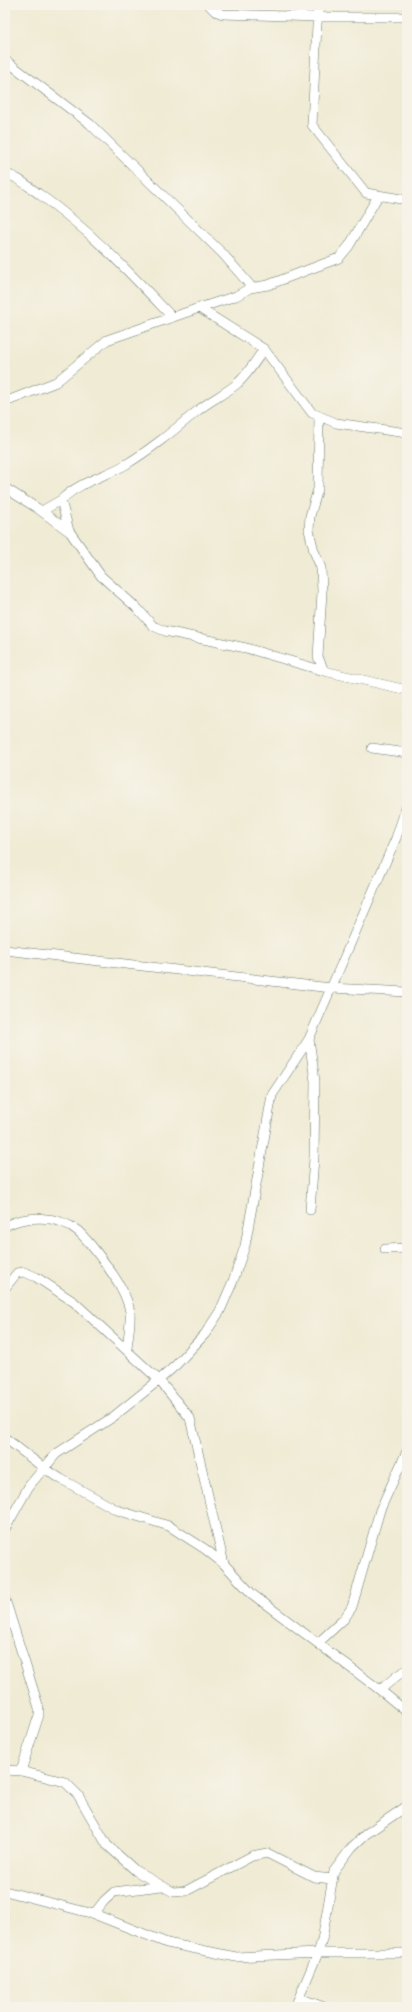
<svg xmlns="http://www.w3.org/2000/svg" width="412" height="2012" font-family="'Comic Neue',sans-serif">
<style>
.lines{fill:none;stroke-linecap:round;stroke-linejoin:round}
.street-casing{stroke:#687a6c;stroke-width:10}
.street{stroke:#fff;stroke-width:9}
</style>
<rect width="100%" height="100%" fill="#f7f3e8"/>
<filter id="ink" filterUnits="userSpaceOnUse"><feTurbulence type="fractalNoise" baseFrequency=".025" numOctaves="2"/><feDisplacementMap in="SourceGraphic" scale="8" xChannelSelector="R" yChannelSelector="G"/><feConvolveMatrix kernelMatrix="1 2 1 2 8 2 1 2 1" color-interpolation-filters="sRGB"/></filter>
<filter id="wash" filterUnits="userSpaceOnUse"><feTurbulence type="fractalNoise" baseFrequency=".012" numOctaves="4" result="noise"/><feDisplacementMap in="SourceGraphic" scale="16" xChannelSelector="R" yChannelSelector="G"/><feGaussianBlur stdDeviation="0.9" result="paint"/><feColorMatrix in="noise" values="0 0 0 0 0 0 0 0 0 0 0 0 0 0 0 0 0 1.4 0 .05"/><feComposite in="paint" operator="in"/></filter>
<g filter="url(#wash)">
<rect width="100%" height="100%" fill="#f0ebd4"/>
</g>
<g filter="url(#ink)">
<g class="lines">
<g class="street-casing">
<path id="street" d="M209 5 215 11 223 14 318 17H407
M318 5 312 125 366 193 407 200
M5 60 90 124 223 254 249 284 250 288 236 296 199 308
M5 174C19 177 27 186 39 194 89 229 130 273 172 317
M250 288 268 285 339 258 349 246 378 196
M5 402 56 382 107 340 199 308 264 349 312 413 336 423 407 433
M319 416 318 489 310 516 309 530 314 551 321 568 322 592 318 657 324 671
M5 488 37 508 70 532 101 576 138 609 153 626 165 631 246 648 324 671 407 690
M42 511 61 500
M69 531 61 500C79 482 104 477 125 465 150 450 173 431 196 412 209 401 225 394 238 383 249 373 256 360 264 349
M372 748 407 753
M5 950 331 988 407 992
M309 1039 315 1081 314 1158 310 1210
M5 1226C26 1215 58 1215 78 1231 89 1241 98 1254 107 1266 117 1280 127 1295 130 1312 131 1324 128 1337 127 1349
M385 1249 407 1248
M5 1288 17 1273 24 1272 36 1277 74 1302 159 1380 190 1418 224 1564 252 1594 380 1690 407 1712
M5 1438 44 1468 61 1479 117 1510 169 1526 205 1549 224 1564
M5 1529 29 1486 56 1454 113 1417 159 1380 176 1365 205 1334 220 1311 233 1281 245 1246 272 1095 309 1039 396 838 407 805
M5 1599 39 1708V1715L21 1771
M318 1643 344 1619 352 1607 380 1510 407 1451
M380 1690 398 1675 407 1670
M5 1770 21 1771 65 1782 78 1795 107 1845 136 1871 173 1892 186 1891 252 1856 267 1853 314 1877 332 1879
M407 1806 366 1834 352 1847 334 1871 322 1940 318 1953H407
M5 1891 94 1914 167 1943 236 1957 318 1953 295 2007
M94 1914 104 1901 114 1892 161 1886
M299 1998 324 2007"/>
</g>
<use href="#street" class="street"/>
</g>
</g>
<rect width="412" height="2012" fill="none" stroke="#f7f3e8" stroke-width="20"/>
</svg>
